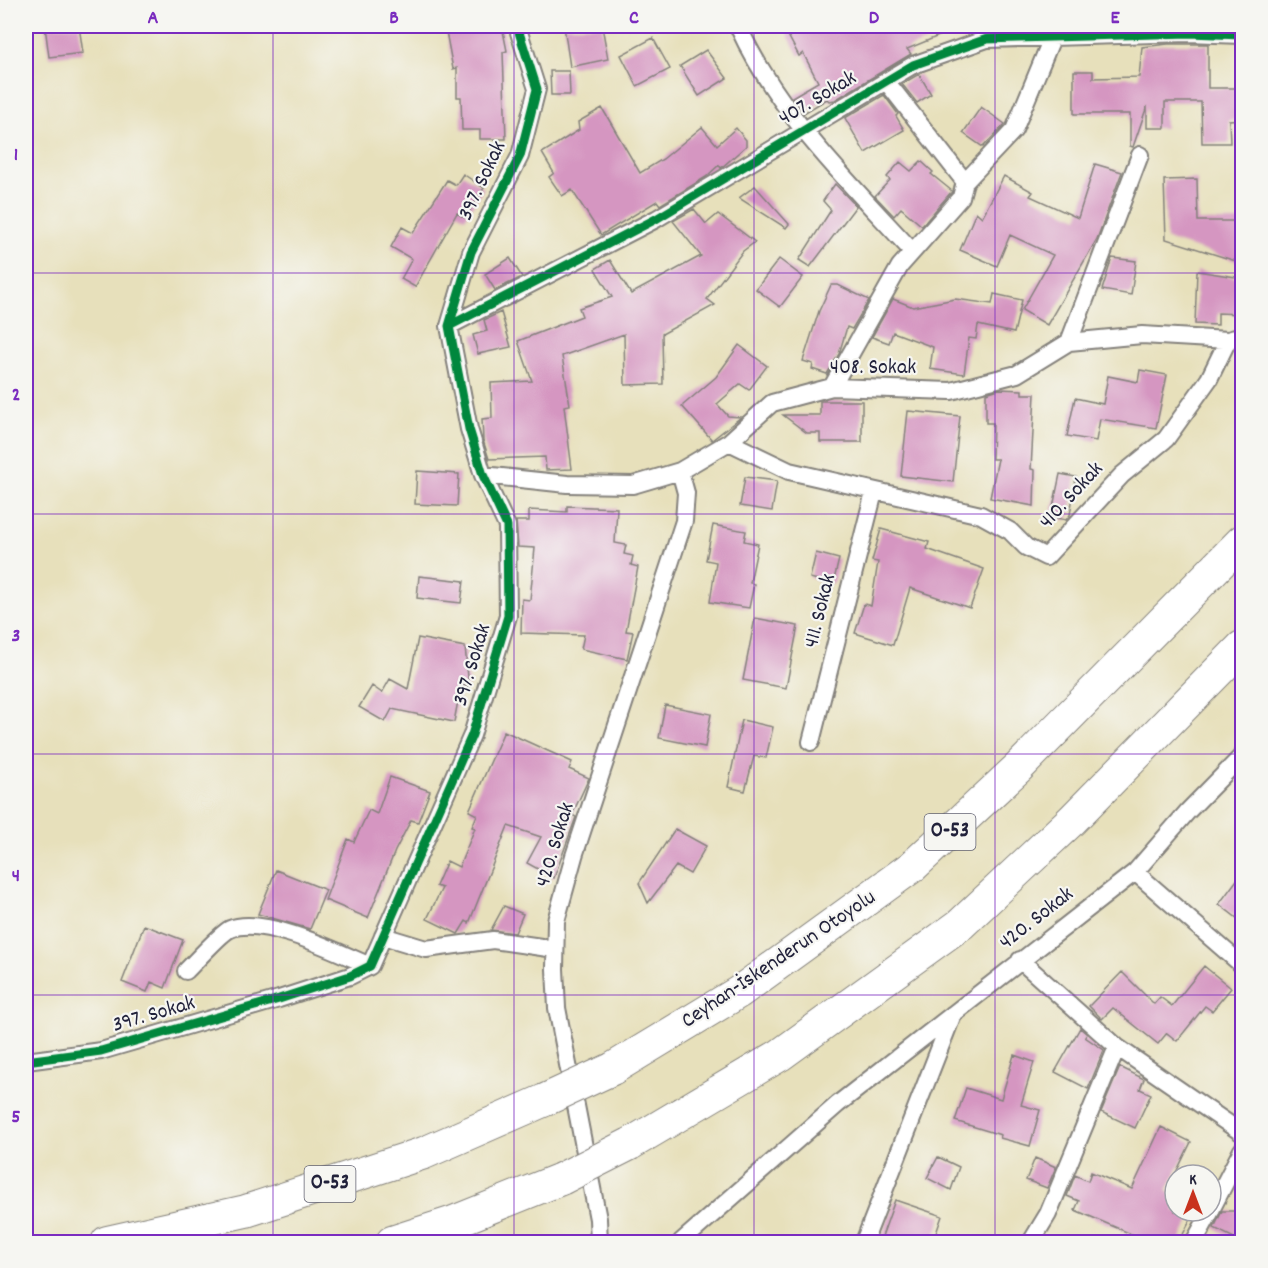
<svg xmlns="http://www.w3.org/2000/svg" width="1268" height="1268" font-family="Dekko,sans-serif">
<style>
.building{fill:#d596c1}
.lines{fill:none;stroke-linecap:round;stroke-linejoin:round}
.street-casing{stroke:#84817b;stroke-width:20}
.highway-casing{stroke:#84817b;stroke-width:34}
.street{stroke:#fff;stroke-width:16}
.highway{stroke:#fff;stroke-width:32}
.highway-bridge-casing{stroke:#84817b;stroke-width:34;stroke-linecap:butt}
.highway-bridge{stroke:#fff;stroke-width:32}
.cycleway-casing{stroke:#f6f6f2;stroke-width:13}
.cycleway{stroke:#00873e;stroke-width:9}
.grid{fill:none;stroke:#7b2cbf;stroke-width:1.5;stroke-opacity:0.55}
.labels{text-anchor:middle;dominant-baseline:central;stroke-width:4.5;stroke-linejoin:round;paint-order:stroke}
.shield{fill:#f6f6f2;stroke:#626272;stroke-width:1.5}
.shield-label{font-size:21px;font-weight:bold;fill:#22223b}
.street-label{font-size:22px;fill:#22223b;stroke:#f6f6f2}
.neatline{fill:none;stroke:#7b2cbf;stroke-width:2}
.grid-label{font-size:20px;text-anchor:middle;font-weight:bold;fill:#7b2cbf}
</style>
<rect width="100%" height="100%" fill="#f6f6f2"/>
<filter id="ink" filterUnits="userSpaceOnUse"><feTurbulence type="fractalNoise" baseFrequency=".0167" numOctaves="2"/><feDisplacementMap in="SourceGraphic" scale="12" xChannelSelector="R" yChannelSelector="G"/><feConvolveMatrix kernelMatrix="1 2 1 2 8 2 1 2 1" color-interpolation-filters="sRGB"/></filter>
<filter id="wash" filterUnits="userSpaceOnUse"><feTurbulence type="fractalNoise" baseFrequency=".008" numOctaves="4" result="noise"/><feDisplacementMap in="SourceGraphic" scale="24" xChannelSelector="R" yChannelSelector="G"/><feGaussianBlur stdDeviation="1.35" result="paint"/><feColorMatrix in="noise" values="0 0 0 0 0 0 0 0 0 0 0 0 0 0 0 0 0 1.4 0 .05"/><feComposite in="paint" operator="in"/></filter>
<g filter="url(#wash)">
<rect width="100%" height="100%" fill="#e7e0bb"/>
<g id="blocks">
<path class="building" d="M45 26H79L83 53 49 57Z
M445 26H502L507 51 503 52 506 139H480V130H462L461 97H457V68L453 69Z
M564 26H602L608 59 570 67Z
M783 26H963L907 49 911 54 835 100 829 101 827 99 804 113 792 97 818 82 803 53 799 56Z
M653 38 670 69 637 86 621 55Z
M1168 44H1208V88H1242V119L1229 120 1230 143H1202L1201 102H1165V128H1147V106L1133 147 1130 146V114H1074V71H1093V78L1139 77 1142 47Z
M706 50 727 78 699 96 680 66Z
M550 71H569L570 95H551Z
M919 74 931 94 917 103 902 84Z
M884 95 898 114 896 116 904 130 865 153 845 118Z
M981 107 1005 124 983 147 963 133Z
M602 108 640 173 663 159 702 127 717 145 736 128 746 140V146L721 168 719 165 706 177 660 205 657 201 601 235 572 190 562 196 549 177 554 173 542 153 579 130 578 122Z
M921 161 933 172 931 174 952 191 922 226 901 208 894 216 875 196 890 180 887 177 900 162 911 171Z
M1095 164 1122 172 1097 239 1047 325 1022 310 1053 255 1010 235 997 266 960 250 976 212 982 217 1004 176 1033 192 1030 196 1078 218Z
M463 174 484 188 465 218 457 213 415 287 401 279 412 259 391 247 402 227 413 233 447 180 456 185Z
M1197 179 1198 221H1242V263L1166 239 1164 180Z
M835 184 856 206 810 267 799 260 831 210 823 201Z
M755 186 789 224 786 228 739 198Z
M694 209 706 224 718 214 755 242 743 251 707 299 715 305 662 334 663 384 625 385 624 334 562 356 570 405 564 406 572 469 546 470 545 457 489 459 483 440 482 419 492 418 491 383 532 381 518 341 582 316 579 308 612 297 595 269 610 260 631 294 701 256 673 221Z
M510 258 522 277 495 290 485 274Z
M1112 258 1136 261 1131 295 1102 290Z
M779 259 803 277 780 307 756 289Z
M1197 271 1242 278 1241 314 1218 313V325L1195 324Z
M831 285H838L869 300 852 329 847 327 839 354 827 374 812 369 813 364 803 361 819 311Z
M994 294 1022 300 1014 333 978 325 976 339 969 338 964 374 930 369 933 347 893 332 889 343 872 337 893 299 913 307 955 299 992 304Z
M501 312 511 347 478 354 473 335 487 331 484 320Z
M739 345 767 366 749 390 740 384 717 404 728 416 741 417 712 440 682 406 716 377Z
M1140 370 1167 375 1156 428 1100 419 1096 441 1067 436 1075 398 1103 404 1108 376 1138 382Z
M999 389 1022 390V394H1035L1031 469 1035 470 1034 506 990 498 998 459H992L993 423H986V393Z
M820 401H862V442H820V433H807L783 415H820Z
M908 411 960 416 953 482 901 476Z
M417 471 459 474 457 506 415 504Z
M1060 474 1076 477 1070 515 1066 520 1051 517Z
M745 477 777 481 772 511 740 506Z
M567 506 617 508 615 543 626 545 624 554 633 556 631 565 638 567 626 631 633 632 627 659 581 649 584 635 521 633 522 599 530 600 535 548 518 547 516 521H529V510L567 512Z
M713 525 746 531 744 541 758 544 750 583 754 584 749 608 710 602 716 562 706 560Z
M881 529 929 542 927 549 984 569 970 608 910 588 893 645 855 633 864 604 871 606 878 562 872 561Z
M816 553 839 559 833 584 810 578Z
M419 576 464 581 461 603 417 598Z
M755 618 798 626 786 688 743 680Z
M418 638 465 647 469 687 461 685 454 722 392 709 385 722 359 707 372 686 382 693 390 679 408 689Z
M665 705 711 714 705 747 659 738Z
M742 720 773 727 766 758 754 756 745 791 728 787Z
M504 731 572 762 569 769 589 778 572 815 576 817 554 878 527 863 541 837 508 826 469 923 466 921 458 934 427 919 442 888 436 886 447 861 459 867 475 828 472 827 477 815 469 811Z
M390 777 430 791 418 822 411 820 395 851 368 918 325 900 348 839 354 842 369 810 377 814Z
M675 829 706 846 690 874 676 866 648 903 639 883Z
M276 870 326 890 310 929 258 914Z
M1242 873V922L1219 904Z
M504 906 523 914 515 933 491 930Z
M144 925 183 940 165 988 151 982 147 992 122 982Z
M1204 966 1231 988 1212 1011 1205 1006 1177 1041 1167 1033 1158 1044 1113 1008 1102 1019 1089 1006 1122 972 1154 1004 1160 997 1172 1006Z
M1080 1028 1087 1034 1085 1037 1104 1050 1088 1089 1055 1072Z
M1014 1055 1034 1062 1021 1105 1040 1110 1030 1146 1000 1138 1001 1135 955 1121 966 1088 1001 1099Z
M1120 1067 1144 1079 1140 1089 1151 1094 1135 1128 1101 1112Z
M1161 1127 1191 1142 1167 1191 1175 1195V1211H1199L1195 1218 1192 1217 1179 1242H1150L1075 1210 1079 1201 1067 1196 1075 1175 1088 1181 1091 1172 1132 1189Z
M938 1157 959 1167 951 1190 927 1178Z
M1035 1158 1056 1167 1047 1188 1026 1180Z
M895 1200 942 1216 933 1242H880Z
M1222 1211H1242V1242L1214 1228Z"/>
</g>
</g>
<g filter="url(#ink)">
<use href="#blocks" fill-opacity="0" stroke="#84817b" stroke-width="1.5"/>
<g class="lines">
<g class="street-casing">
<path id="street" d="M738 26C779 115 847 180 912 251
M886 81 965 182
M449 326 656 219 913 65 987 39 1189 33 1242 35
M1069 342 1140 155
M832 387 900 266 961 197 965 182 1014 130 1052 38
M729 442 789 471 981 515 1010 531 1026 547 1046 557 1122 475 1166 439 1209 379 1228 340
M483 475 567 484 633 485 680 471 729 442 772 403 832 387 951 391 1017 374 1069 342 1142 335 1228 340 1242 336
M811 742 874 492
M1135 872 1242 965
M383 936 426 949 493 940 555 949
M1020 960 1117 1047 1242 1133
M186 971C195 962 221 933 230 929 263 915 338 952 370 966
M26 1061 101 1051 279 999 350 976 370 966 472 735 508 616 507 526 483 475 469 429 449 326 471 252 520 156 537 89 517 26
M1211 1210 1242 1150
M599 1242 598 1219 557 1008 555 969 556 921 574 856 684 521 686 493 680 471
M681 1242 838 1104 1135 872 1188 811 1242 756
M864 1242 953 1014
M1031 1242 1048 1214 1117 1047
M1194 1242 1211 1211"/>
</g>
<g class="highway-casing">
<path id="highway" d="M612 1069 739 992 913 866 1019 767 1242 541
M630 1144 780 1055 961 924 1072 820 1242 647
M107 1242 246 1211 424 1153 545 1100
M392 1242 451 1223 561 1179"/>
</g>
<use href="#street" class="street"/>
<use href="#highway" class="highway"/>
<g class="highway-bridge-casing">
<path id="highway-bridge" d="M545 1100 612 1069
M561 1179 630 1144"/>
</g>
<use href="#highway-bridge" class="highway-bridge"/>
<g class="cycleway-casing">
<path id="cycleway" d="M449 326 656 219 913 65 987 39 1189 33 1242 35
M26 1061 101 1051 279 999 350 976 370 966 472 735 508 616 507 526 483 475 469 429 449 326 471 252 520 156 537 89 517 26"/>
</g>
<use href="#cycleway" class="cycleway"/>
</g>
</g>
<path class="grid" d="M273 26V1242M514 26V1242M754 26V1242M995 26V1242M26 273H1242M26 514H1242M26 754H1242M26 995H1242"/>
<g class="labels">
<g class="shield">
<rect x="924.5" y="814" width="51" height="36" rx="4.5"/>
<rect x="304.5" y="1166" width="51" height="36" rx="4.5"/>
</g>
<g class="shield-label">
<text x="950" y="832">O-53</text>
<text x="330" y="1184">O-53</text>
</g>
<g class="street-label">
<text transform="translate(818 99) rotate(-31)">407. Sokak</text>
<text transform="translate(483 181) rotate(-65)">397. Sokak</text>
<text x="873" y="368">408. Sokak</text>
<text transform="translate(1072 496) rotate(-47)">410. Sokak</text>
<text transform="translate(821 611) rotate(-76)">411. Sokak</text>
<text transform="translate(473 665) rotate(-73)">397. Sokak</text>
<text transform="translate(556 845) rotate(-73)">420. Sokak</text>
<text transform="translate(1037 919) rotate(-38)">420. Sokak</text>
<text transform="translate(779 960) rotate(-34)">Ceyhan-İskenderun Otoyolu</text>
<text transform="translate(154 1015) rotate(-16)">397. Sokak</text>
</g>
</g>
<rect width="1268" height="1268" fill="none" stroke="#f6f6f2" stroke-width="66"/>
<g transform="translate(1193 1193)"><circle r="28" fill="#f6f6f2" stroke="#a1a1a9" stroke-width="1.5"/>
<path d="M0-4.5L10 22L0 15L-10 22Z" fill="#c8321e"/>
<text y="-9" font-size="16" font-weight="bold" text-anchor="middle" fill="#22223b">K</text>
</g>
<rect x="33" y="33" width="1202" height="1202" class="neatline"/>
<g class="grid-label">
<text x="153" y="23">A</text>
<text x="394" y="23">B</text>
<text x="634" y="23">C</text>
<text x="874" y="23">D</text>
<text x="1115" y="23">E</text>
<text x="16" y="160">1</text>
<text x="16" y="400">2</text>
<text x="16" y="641">3</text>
<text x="16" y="881">4</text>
<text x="16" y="1122">5</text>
</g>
</svg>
